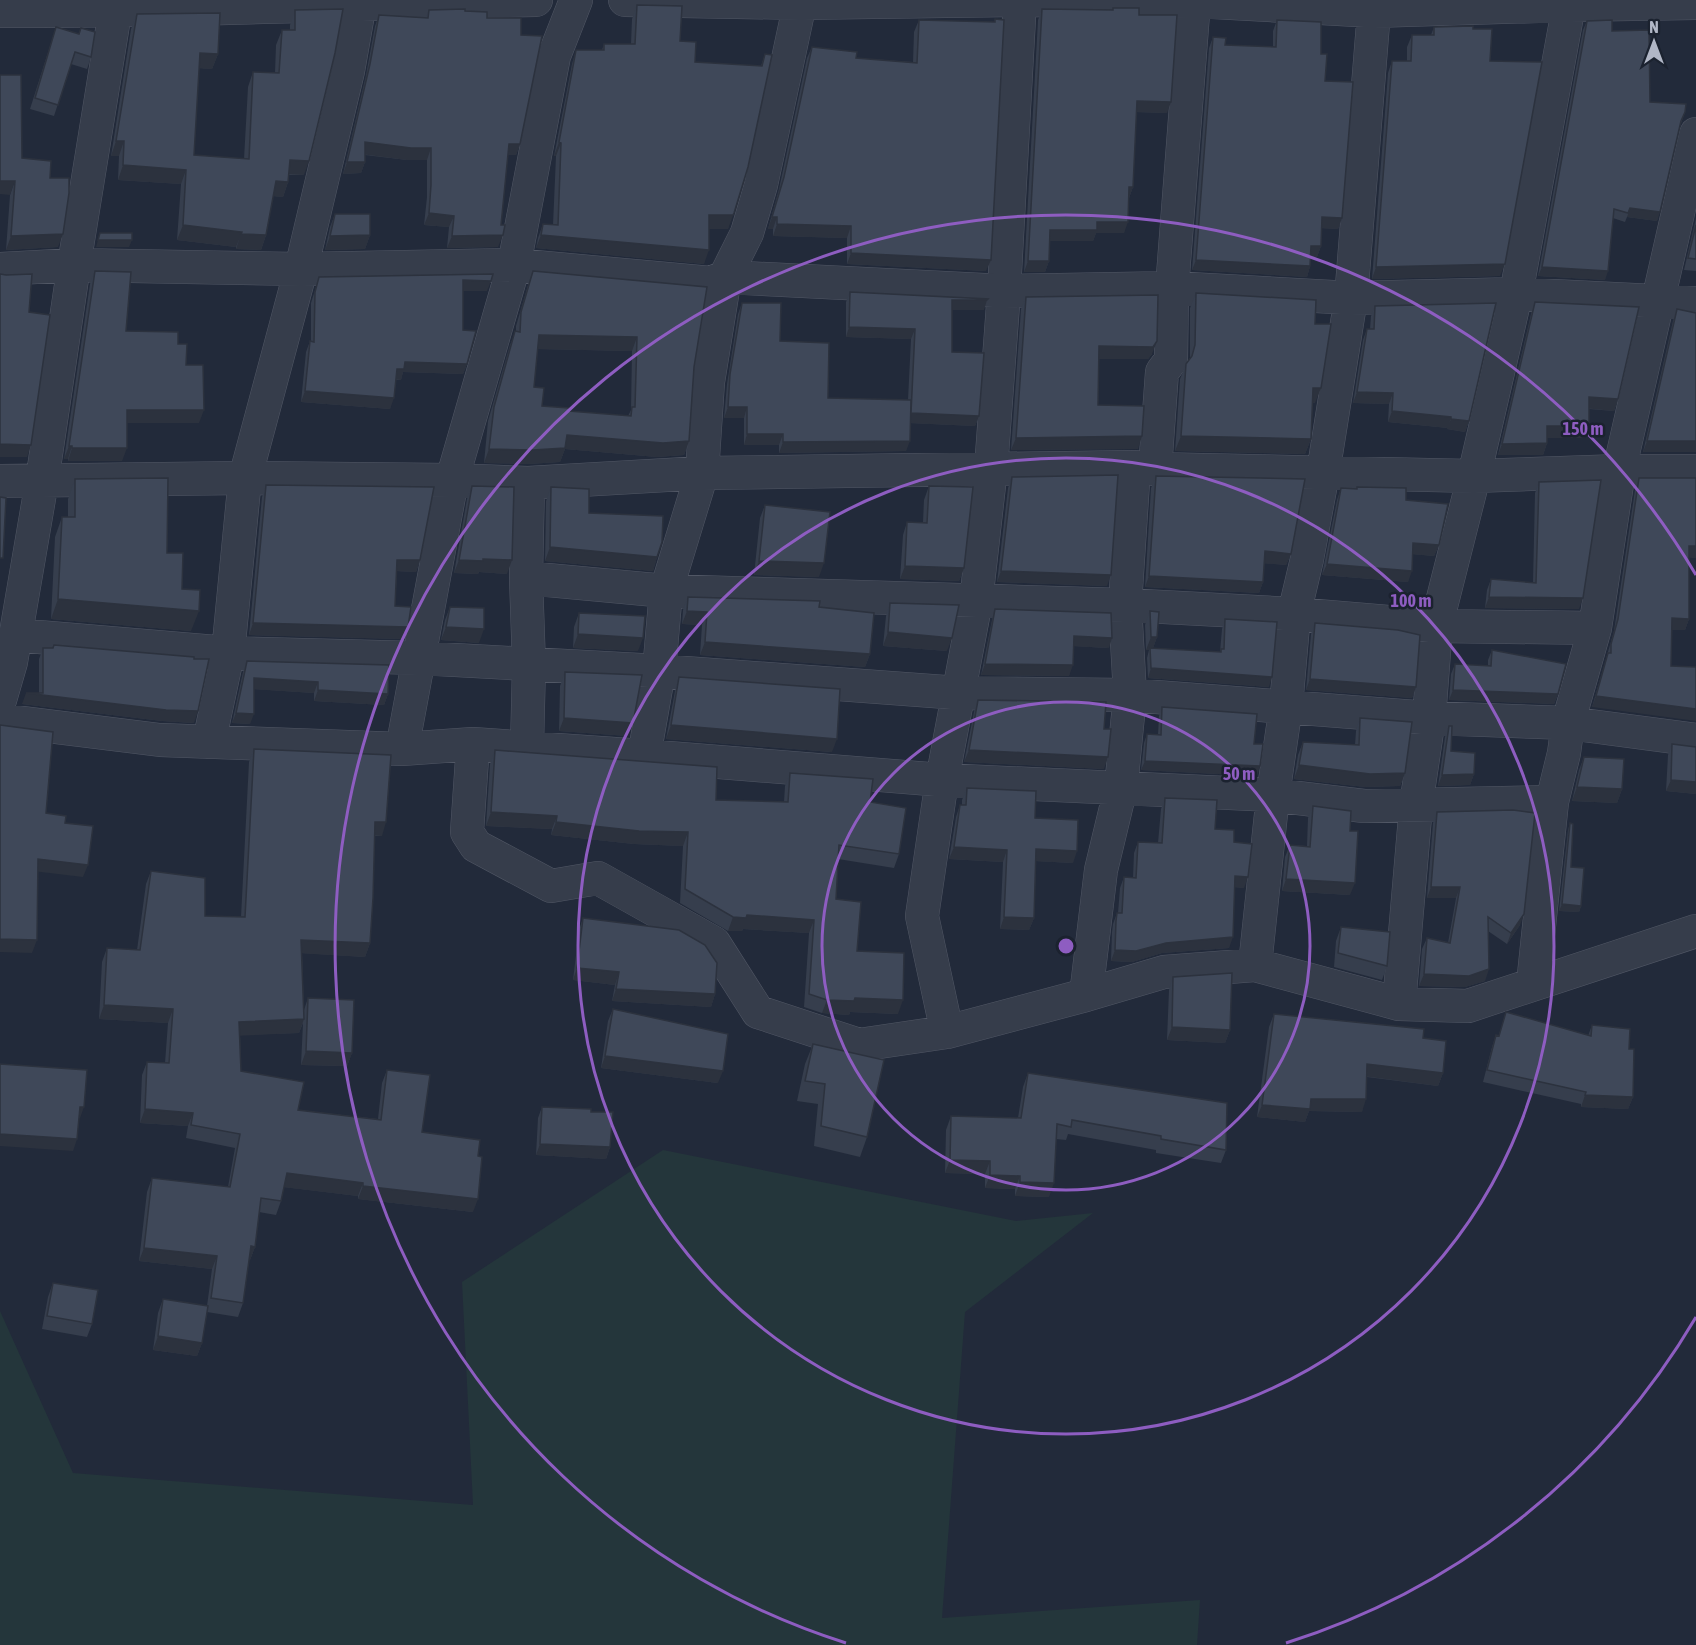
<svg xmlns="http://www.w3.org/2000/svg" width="1696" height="1645" font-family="'Asap Condensed',sans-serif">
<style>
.green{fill:#24363b}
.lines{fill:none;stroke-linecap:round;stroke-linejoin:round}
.street-casing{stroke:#515765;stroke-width:34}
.street{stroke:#363d4b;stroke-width:33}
.wall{fill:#363e4d;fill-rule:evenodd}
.shaded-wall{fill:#2c323e}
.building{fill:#3f4859;stroke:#2c323e;stroke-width:1.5;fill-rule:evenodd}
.ring{fill:none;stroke:#8e5dc1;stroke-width:3}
.centre{fill:#8e5dc1;stroke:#1b222f;stroke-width:3}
.ring-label{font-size:18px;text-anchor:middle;font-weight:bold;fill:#8e5dc1;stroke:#1b222f;stroke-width:5;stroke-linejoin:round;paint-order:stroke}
</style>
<rect width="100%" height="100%" fill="#222a3a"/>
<path class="green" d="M663 1150 1016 1221 1093 1213 965 1312 942 1618 1200 1600 1197 1645H0V1311L73 1473 473 1505 462 1282Z"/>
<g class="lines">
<g class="street-casing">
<path id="street" d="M625 0 800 3 1020 0 1194 1 1374 11 1569 5 1696 3
M0 11C179 12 357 3 536 0
M0 269 74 265 301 269 514 265 711 283 725 277 1004 291 1172 288 1351 298 1516 294 1696 303
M1155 469 1162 372 1171 360 1172 288 1194 1
M0 481 245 478 452 480 528 483 702 473 1134 467 1155 469 1474 476 1619 471H1696
M526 578 666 591 1125 605 1294 614 1436 626 1595 628
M15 635 228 653 418 658 659 671 959 693 1130 695 1429 718 1568 723 1696 740
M0 700 11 662 42 481 74 265 115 12 120 0
M0 720 160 740 402 749 473 744 644 756 942 780 1273 795 1364 806 1552 802
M209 742 228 653 245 478 301 269 348 71 360 3
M473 744 467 832 476 846 551 886 598 878 714 943 758 1012 859 1045 947 1032 1086 995 1164 972 1255 965 1399 1004 1468 1006 1696 931
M527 747 529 665 526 578 528 483
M402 749 452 480 514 265 554 56 576 0
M644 756 659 671 666 591 702 473 708 382 725 277 747 233 761 185 800 3
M1255 965 1273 795 1286 706 1294 614 1307 559 1323 473 1351 298 1374 11
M1533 984 1552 802 1564 753 1568 723 1595 628 1619 471 1696 134
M1086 995 1101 870 1121 787 1130 695 1125 605 1134 467
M1399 1004 1416 805 1429 718 1436 626 1474 476 1516 294 1569 5 1575 0
M947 1032 922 916 942 780 976 601 991 468 1004 291 1020 0"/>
</g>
<use href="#street" class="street"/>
</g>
<path class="wall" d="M637 5 680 41 695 62 761 66 765 54 728 229H709L704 264 536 248 538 238 543 224 553 225 556 156H554L572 64 576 50H602L604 44H631L632 19Z
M1113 8 1139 15 1167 113 1136 112 1133 187 1129 198 1124 233H1096L1093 241H1050L1049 261 1045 272H1024L1038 20 1042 9 1112 10Z
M295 10 304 175H289L288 182 283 197 273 196 266 235 261 250 236 249V247L177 240 181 184 118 180 119 156H111L131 29 137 14 218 54 212 69 199 68 194 155 244 159 248 87 253 72 275 73 276 45 282 30H290V25Z
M429 10 465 11 487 18 520 144 516 155H508L498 247 447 248 449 227 424 225 427 197V160H407L365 155V162L361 173 343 174 366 75 375 26 379 15 426 18Z
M995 19 986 271 847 264V238L773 236V229H768L779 189 807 58 812 47 856 58 913 62 914 32 919 20 994 22Z
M1277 20 1321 54 1325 81 1342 218 1338 229 1321 228V246L1317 257H1311L1310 266 1307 277 1192 270 1209 48 1213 37 1225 45 1273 47V31Z
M1587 21 1612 31 1650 102 1685 112 1680 126 1657 221 1627 217 1625 222 1613 218 1605 280 1538 276 1583 30Z
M56 27 91 57 87 69 71 64 54 116 30 109Z
M1434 27 1473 29 1490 61 1500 276 1372 279 1388 73 1392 61H1407V47L1412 35H1431Z
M22 158 50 178 58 247 6 250 10 195Z
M335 214 370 235 365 249 325 250 330 227Z
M1696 218V271L1684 270Z
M95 271 126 331 178 344 186 365 199 423H127L122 461H68V459H64L90 284Z
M533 271 694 367 689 441 684 455 657 457 565 449 560 462 528 464 484 463 488 421 510 345 516 331V326L528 285ZM537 349 632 351 631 410 628 416 569 411 542 406 534 387Z
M319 277 487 291H463V330L467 364 463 374 403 372 401 380H396L390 409 301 402 306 352 310 341H311V303Z
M850 292 984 310H952V352L979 416 975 426 910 423 906 451 779 453V445H744V418H724L727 384 738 314 742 303 780 341 828 398 908 400 911 339 846 337V302Z
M1196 293 1315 324V403H1312L1311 439 1305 454 1175 451 1180 379 1186 364 1190 358V308Z
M1026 297 1152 354 1148 359H1099L1098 405 1138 449 1011 450 1021 309Z
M1535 302 1618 399 1614 411 1589 409V426L1584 438H1547V443L1543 455H1498L1531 314Z
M1375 306 1469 421 1465 432 1447 429 1448 428 1388 422 1389 404 1353 403 1363 340 1367 329H1370L1371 316Z
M1677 309 1696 452H1643L1673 321Z
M1156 476 1291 554 1286 565 1264 563 1263 582 1259 593 1145 587 1151 488Z
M1012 477 1107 586 997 582 1008 488Z
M1639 478H1696V558L1689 557V619L1685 630H1672L1592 707 1614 631 1635 490Z
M75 479 167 553 182 589 191 631 51 619 55 537 62 517H68V499Z
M1539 482 1579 609 1485 608 1487 590 1491 579 1533 583 1535 493Z
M266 485 420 560 416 572 397 571 395 606 403 639 249 635 262 497Z
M472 486 507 574 479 572 478 574 454 573 467 499Z
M929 486 964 568 959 581 900 579 903 535 907 522H923L924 500Z
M551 487 589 513 657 557 653 571 545 561 546 501Z
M1357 487 1406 500 1439 545 1434 556 1413 554 1408 582 1322 575 1337 500 1341 488 1356 489Z
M765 505 819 577 754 575 760 518Z
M688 597 819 607 870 654 865 667 700 655 702 625 682 624 683 610Z
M890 603 947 651 883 646 886 616Z
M450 607 479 643 441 640 445 620Z
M995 609 1109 648 1074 646 1069 676 981 675 992 620Z
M1150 611 1157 637 1153 648 1220 652 1222 629 1225 619 1269 687 1148 678 1147 658 1149 650H1146L1145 625Z
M579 613 638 651 573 648 574 627Z
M1315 623 1416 687 1412 698 1306 690 1311 634Z
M54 645 194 723 162 721 22 704 39 693V659L43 648H53Z
M1492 650 1558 694 1554 704 1449 700 1451 674 1455 664 1488 666V660Z
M247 661 388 694 384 705 314 701V693L254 689 250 724 232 723 243 672Z
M565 672 628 736 559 731 560 686Z
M679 677 832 752 666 739 675 691Z
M978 700 1104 729V769L964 762 974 712Z
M1162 707 1254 744 1257 776 1141 770 1144 743 1147 734 1158 735 1159 716Z
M1360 718 1405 773 1400 786 1365 787 1294 779 1298 755 1303 742 1355 745 1356 731Z
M1449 726 1451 751 1474 774 1470 785 1438 786 1445 737Z
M1672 744 1696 747V794L1666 791 1668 755Z
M254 749 382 836H375L370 943 365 957 302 953 304 1010 308 998 352 1053 347 1066 301 1065 303 1023 299 1033 240 1035 241 1071 298 1110 378 1119 382 1083 387 1070 422 1132 473 1212 358 1199V1196L284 1187 281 1201 276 1215 259 1212 255 1247 250 1260H249L243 1303 238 1317 207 1312 202 1343 197 1356 153 1350 158 1313 163 1299 207 1306 212 1269 139 1261 147 1192 152 1178 228 1187 235 1148 186 1138 188 1126 140 1123 142 1075 147 1062 165 1063 168 1023 99 1019 102 962 107 948 137 950 146 884 151 871 205 916 241 917 249 762Z
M495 750 716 800 784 802 785 786 790 773 870 802 899 854 894 868 838 859 836 899 857 951 898 1014 850 1012 849 1015 822 1013 804 1007 809 933 743 929 742 931H728L680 903 683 846 634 844 551 835 552 829 486 826 490 764Z
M1584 757 1622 789 1617 803 1572 801 1579 770Z
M967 788 1035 818 1073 863 1036 861 1034 918 1029 930 1000 929 1003 862 949 859 956 817 960 805H962V800Z
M1165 798 1215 829 1234 842 1244 888 1235 887 1229 948 1162 953 1132 962 1111 961 1112 932 1113 924 1117 913H1118L1120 888 1124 877 1133 878 1134 853 1138 842 1158 843 1161 809Z
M1313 806 1350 895 1282 891 1285 857 1290 845 1307 846 1308 818Z
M1437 812 1520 925 1507 944 1488 931 1485 981 1465 987 1419 986 1422 949 1427 938 1448 943 1456 898H1427L1433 823Z
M1570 823 1571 867 1581 906 1579 912 1559 911 1568 830Z
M583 918 715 994 711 1007 612 1001 615 985 573 980 579 930Z
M1341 927 1387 966 1382 980 1334 967 1336 941Z
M1173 977 1230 1030 1225 1043 1167 1040 1169 990Z
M613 1009 718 1083 601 1068 608 1021Z
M1506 1012 1588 1036 1592 1025 1629 1049 1633 1097 1628 1109 1581 1107V1104L1483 1082 1492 1047 1496 1035H1499Z
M1274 1014 1423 1038 1443 1073 1438 1086 1367 1077 1362 1112 1309 1111 1305 1122 1257 1117 1269 1027Z
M813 1044 867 1137 860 1157 814 1146 818 1104 797 1101 805 1064Z
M1028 1073 1226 1150 1221 1163 1156 1153V1150L1068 1134 1066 1140 1056 1139 1049 1197 1015 1196V1189L985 1188V1174L945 1173 946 1130 951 1116 1018 1118 1023 1087Z
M542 1107 610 1147 606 1159 536 1155 538 1118Z
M53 1283 92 1324 87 1337 42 1329 48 1297Z"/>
<path class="shaded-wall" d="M200 53 218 54 212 69 195 68Z
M1137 101 1171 102 1167 113 1133 112Z
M116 141H124L119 156H111Z
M365 142 431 148 427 160H407L361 154Z
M559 142 561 143 556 156H554Z
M509 144H520L516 155H504Z
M290 160 309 161 304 175 285 174Z
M347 162H365L361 173 343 174Z
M123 165 186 170 181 184 118 180Z
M0 181H15L10 195 0 194Z
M276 181 288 182 283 197 271 196Z
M1129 187H1133L1129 198H1125Z
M1630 208 1660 212 1657 221 1627 217Z
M429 213 454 216 449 227 424 225Z
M734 213 728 229H704L709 215Z
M772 217H777L773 229H768Z
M1322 217 1342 218 1338 229 1318 228Z
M1097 222H1128L1124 233H1096L1093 241H1046L1050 230Z
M777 224 851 226 847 238 773 236Z
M183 225 242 232 236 247 177 240Z
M63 234 58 247 6 250 11 236Z
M241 234 266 235 261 250 236 249Z
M370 235 365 249 325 250 330 236Z
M503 235 498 247 447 248 452 236Z
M541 235 709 250 704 264 536 248Z
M98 240H132L129 247H96Z
M1311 246H1321L1317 257H1308Z
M851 253 991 260 986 271 847 264Z
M1196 260 1310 266 1307 277 1192 270Z
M1028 261H1049L1045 272H1024Z
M1505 264 1500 276 1372 279 1376 267Z
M1542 267 1608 271 1605 280 1538 276Z
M463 280 491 281 487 291H460Z
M952 300H987L984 310H949Z
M849 327 915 329 911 339 846 337Z
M539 335 637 337 632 351 534 349Z
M1157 341 1152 354 1148 359H1095L1099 346Z
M405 362 467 364 463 374 403 372 401 380 393 379 397 369Z
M1313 388H1321L1315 403H1308Z
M305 391 394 398 390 409 301 402Z
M1357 392 1393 393 1389 404 1353 403Z
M1589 397 1618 399 1614 411 1584 408Z
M728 407H747L744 418H724Z
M127 410H204L199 423H122Z
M1392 411 1451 417 1448 428 1388 422Z
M911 413 979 416 975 426 907 423Z
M1451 419 1469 421 1465 432 1447 429Z
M1547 426H1589L1584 438H1543Z
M747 434H783L779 445H744Z
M567 435 689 441 684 455 657 457 565 449 560 462 528 464 484 463 489 449Z
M1142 436 1138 449 1011 450 1016 438Z
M1181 436 1311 439 1305 454 1175 451Z
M910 441 906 451 779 453 783 442Z
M1647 441H1696V452H1643Z
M1547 443 1543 455H1498L1502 444Z
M0 444 31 445 27 457H0Z
M69 446H72L68 459H64Z
M72 448H127L122 461H68Z
M1413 543 1439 545 1434 556 1409 554Z
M1689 546H1696V558L1685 557Z
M550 547 657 557 653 571 545 561Z
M1265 551 1291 554 1286 565 1260 563Z
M483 559 512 560 507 574 479 572 478 574 454 573 459 560Z
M397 560H420L416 572 393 571Z
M759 561 824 563 819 577 754 575Z
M1327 564 1412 571 1408 582 1322 575Z
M905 566 964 568 959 581 900 579Z
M1001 571 1111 575 1107 586 997 582Z
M1149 576 1263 582 1259 593 1145 587Z
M1489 597 1583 598 1579 609 1485 608Z
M58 599 199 611 191 631 51 619Z
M687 611 707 612 702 625 682 624Z
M1672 618 1689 619 1685 630H1668Z
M253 623 408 627 403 639 249 635Z
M446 627 484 629 479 643 441 640Z
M888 632 952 638 947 651 883 646Z
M578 634 643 638 638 651 573 648Z
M1074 636 1112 638 1109 648 1070 646Z
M1151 637H1157L1152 651 1150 648 1149 650H1146Z
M705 642 870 654 865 667 700 655Z
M985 664 1073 665 1069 676 981 675Z
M1151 668 1272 677 1269 687 1148 678Z
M254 678 318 682 314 693 250 689Z
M1310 679 1416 687 1412 698 1306 690Z
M318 690 388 694 384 705 314 701Z
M1453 690 1558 694 1554 704 1449 700Z
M26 693 198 711 194 723 162 721 22 704Z
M1596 696 1696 709V721L1592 707Z
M236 713 254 714 250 724 232 723Z
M564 718 633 723 628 736 559 731Z
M671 725 837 739 832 752 666 739Z
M969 750 1108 757 1104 769 964 762Z
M1145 761 1260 766 1257 776 1141 770Z
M1299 765 1405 773 1400 786 1365 787 1294 779Z
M1474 774 1470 785 1438 786 1442 775Z
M1671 780 1696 782V794L1666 791Z
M1577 787 1622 789 1617 803 1572 801Z
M491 812 557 816 552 829 486 826Z
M375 822H386L382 836 370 835Z
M556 822 688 832 683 846 634 844 551 835Z
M954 847 1007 850 1003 862 949 859Z
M1036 849 1077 851 1073 863 1032 861Z
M38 859 88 865 83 877 33 871Z
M1235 876 1248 877 1244 888 1231 887Z
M1286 879 1355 883 1350 895 1282 891Z
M1431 887H1460L1456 898H1427Z
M1562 904 1581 906 1579 912 1559 911Z
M1524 914 1520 925 1507 944 1511 933Z
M747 915 814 920 809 933 743 929 742 931H728L733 917Z
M1004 917 1034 918 1029 930 1000 929Z
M1233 937 1229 948 1162 953 1132 962 1111 961 1115 950 1166 943Z
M0 939 37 940 32 953 0 952Z
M301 940 370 943 365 957 296 953Z
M577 968 619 972 615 985 573 980Z
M1489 969 1485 981 1465 987 1419 986 1424 974Z
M616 989 715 994 711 1007 612 1001Z
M855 998 903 1000 898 1014 850 1012 849 1015 822 1013 827 1000Z
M104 1005 173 1009 168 1023 99 1019Z
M304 1019 299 1033 234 1036 239 1022Z
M1172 1027 1230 1030 1225 1043 1167 1040Z
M306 1051 352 1053 347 1066 301 1065Z
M605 1056 723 1071 718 1083 601 1068Z
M1367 1064 1443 1073 1438 1086 1363 1076Z
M1585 1095 1633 1097 1628 1109 1581 1107Z
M1311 1099H1366L1362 1112 1309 1111 1305 1122 1257 1117 1262 1105Z
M80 1107H84L80 1118H76Z
M145 1109 193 1113 188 1126 140 1123Z
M0 1134 77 1139 73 1151 0 1146Z
M540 1144 610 1147 606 1159 536 1155Z
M950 1160 990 1161 985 1174 945 1173Z
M287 1173 363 1183 358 1196 282 1187Z
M990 1175 1020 1176 1015 1189 985 1188Z
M1020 1182 1054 1183 1049 1197 1015 1196Z
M363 1186 478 1199 473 1212 358 1199Z
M251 1246 255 1247 250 1260H246Z
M144 1248 217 1256 212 1269 139 1261Z
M158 1336 202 1343 197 1356 153 1350Z"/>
<path class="building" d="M637 5 682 6 680 41 696 42 695 62 762 66 765 54 772 55 748 167 734 213 733 215H709V250L541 235 543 224 558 225 561 143 559 142 576 50H604V44H635Z
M1113 8H1139V15H1177L1171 102 1137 101 1133 187H1129L1128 222H1097V230H1050L1049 261H1028L1042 9 1113 10Z
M343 9 335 53 309 161 290 160 288 182 276 181 266 235 241 234 242 232 183 225 186 170 123 165 124 141H116L137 14 220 13 218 54 200 53 194 155 249 159 253 72 279 73 282 30H295V10Z
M465 9V11L487 12V18H521V35L542 36 520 144H509L501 225H505L503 235 452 236 454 216 429 213 431 185V148H411L365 142V162H347L370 64 379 15 428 18 429 10Z
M995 19 1004 20 991 260 851 253V226L777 224V217H772L784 177 812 47 857 52 856 58 917 63 919 20 995 22Z
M1277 20 1321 22V54H1327L1325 81 1353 82 1342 218 1322 217 1321 246H1311L1310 266 1196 260 1213 37 1226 38 1225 45 1276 47Z
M1612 20V31L1649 30 1650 102 1686 104 1685 112 1681 121 1660 212 1630 208 1628 213 1614 209 1608 271 1542 267 1587 21Z
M1473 26V29H1492L1490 61 1542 62 1505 264 1376 267 1392 61H1411L1412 35H1434V27Z
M56 27 79 34 81 28 95 32 91 57 75 52 58 105 35 98Z
M0 75H21L22 158 51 161 50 178H69V193L63 234 11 236 15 181H0Z
M335 214H370V235L330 236Z
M1696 225V259L1688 258Z
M100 233H132V240H98Z
M95 271 131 272 126 331 178 332V344H187L186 365H203L204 410H127V448H72V446H69Z
M533 271 707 287 694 367 689 441 663 443 567 435 565 448 533 450 489 449 494 407 515 331 520 332 521 312ZM539 335 637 337 635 407H632L631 416 569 411V408L542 406 544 388 534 387Z
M0 274 6 275 32 274 29 312 50 315 31 445 0 444Z
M493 274 491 281 463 280V330L476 331 467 364 405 362 404 369H397L394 398 305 391 310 341 314 342 315 292 319 277Z
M850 292 988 299 987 300H952V352L984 353 979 416 911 413 915 329 849 327Z
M1196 293 1316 300 1315 324H1331L1321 388H1313L1311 439 1181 436 1186 364 1192 356 1195 345Z
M1158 295 1157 341 1153 347 1099 346 1098 405 1144 406 1142 436 1016 438 1026 297Z
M1535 302 1639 307 1618 399 1589 397V426H1547V443L1502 444Z
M742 303H781L780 341 829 343 828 398 911 400 910 441 783 442V434H747V407H728L730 374Z
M1496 303 1469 421 1451 419V417L1392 411 1393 393 1357 392 1367 329H1374L1375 306Z
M1677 309 1696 313V441H1647Z
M1118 475 1111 575 1001 571 1012 477Z
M1156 476 1305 479 1291 554 1265 551 1263 582 1149 576Z
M168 478 167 553H183L182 589 200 590 199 611 58 599 62 517H75V479Z
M1639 478H1696V546H1689V619L1672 618 1671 666 1696 667V709L1596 696 1608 653H1611V644L1618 619Z
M1601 480 1583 598 1489 597 1491 579 1536 583 1539 482Z
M266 485 434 487 420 560H397L395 606 411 607 408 627 253 623Z
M472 486 514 487 512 560 483 559V561L459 560Z
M929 486 973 487 964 568 905 566 907 522 927 523Z
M551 487 589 489V513L663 516 662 542 657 557 550 547Z
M1357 487 1406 488V500L1448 504 1439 545 1413 543 1412 571 1327 564 1341 488 1357 489Z
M0 497 6 498 3 558H0Z
M765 505 830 512 824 563 759 561Z
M688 597 820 601 819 607 874 613 870 654 705 642 707 612 687 611Z
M890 603 959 605 952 638 888 632Z
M450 607 484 608V629L446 627Z
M995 609 1111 613 1112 638 1074 636 1073 665 985 664Z
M1150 611 1159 612 1157 637H1151Z
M579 613 645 616 643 638 578 634Z
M1225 619 1277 622 1272 677 1151 668 1150 648 1221 652V649H1224Z
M1315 623 1398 630 1420 635 1416 687 1310 679Z
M54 645 194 657V659H209L198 711 166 710 26 693H43V648H53Z
M1492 650 1566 664 1558 694 1453 690 1455 664 1491 666Z
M247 661 389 665 388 694 318 690V682L254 678V714L236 713Z
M565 672 642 675 633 723 564 718Z
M679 677 840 689 837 739 671 725Z
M978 700 1106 702 1104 729H1111L1108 757 969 750Z
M1162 707 1257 714 1254 744H1263L1260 766 1145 761 1147 734 1161 735Z
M1360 718 1412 722 1405 773 1370 774 1299 765 1303 742 1359 745Z
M0 725 53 732 46 813 66 816 65 823 93 826 88 865 38 859 37 940 0 939Z
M1449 726H1452L1451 751 1475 753 1474 774 1442 775Z
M1672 744 1696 747V782L1671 780Z
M254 749 391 755 386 822H375L373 898 370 943 301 940 304 1019 239 1022 241 1071 304 1082 298 1110 381 1120 387 1070 430 1075 422 1132 480 1140 478 1156 482 1157 478 1199 363 1186V1183L287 1173 281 1201 261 1198 255 1247 251 1246 243 1303 211 1298 217 1256 144 1248 152 1178 230 1187 240 1134 191 1125 193 1113 145 1109 147 1062 169 1063 173 1009 104 1005 107 948 140 950 151 871 205 878V916L245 917Z
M495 750 717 767 716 800 788 802 790 773 873 779 870 802 906 808 899 854 839 845 836 899 861 902 857 951 904 953 903 1000 855 998 854 1001 827 1000 809 994 814 920 747 915 746 918 733 917 685 889 688 832 639 831 556 822 557 816 491 812Z
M1584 757 1624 759 1622 789 1577 787Z
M967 788 1036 791 1035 818 1078 820 1077 851 1036 849 1034 918 1004 917 1007 850 954 847 960 805H966Z
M1165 798 1217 800 1215 829 1234 830V842L1252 844 1248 877 1235 876 1233 937 1166 943 1136 951 1115 950 1116 921 1117 913H1122L1124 877 1136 878 1138 842 1162 843Z
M1313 806 1351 811 1350 831H1358L1355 883 1286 879 1290 845 1310 847Z
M1513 810 1535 813 1524 914 1511 933 1488 917 1489 969 1469 976 1424 974 1427 938 1450 943 1460 887H1431L1437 812Z
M1570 823 1573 824 1571 867 1584 868 1581 906 1562 904Z
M583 918 679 930 705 945 717 963 715 994 616 989 619 972 577 968Z
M1341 927 1390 932 1387 966 1338 953Z
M1232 973 1230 1030 1172 1027 1173 977Z
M308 998 354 1000 352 1053 306 1051Z
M613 1009 728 1034 723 1071 605 1056Z
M1506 1012 1591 1036 1592 1025 1630 1029 1629 1049H1634L1633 1097 1585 1095 1586 1092 1487 1070 1496 1035 1499 1036Z
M1274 1014 1424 1029 1423 1038 1446 1041 1443 1073 1367 1064 1366 1099H1311L1310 1109 1262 1105Z
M813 1044 884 1060 867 1137 821 1126 825 1084 805 1081Z
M0 1064 87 1070 84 1107H80L77 1139 0 1134Z
M1028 1073 1227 1103 1226 1150 1161 1139V1136L1072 1120 1071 1127 1057 1124 1054 1183 1020 1182V1176L990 1175V1161L950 1160 951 1116 1021 1118Z
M542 1107 591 1109V1112H613L610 1147 540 1144Z
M53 1283 98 1290 92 1324 47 1316Z
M163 1299 208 1306 202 1343 158 1336Z"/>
<g class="ring">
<circle cx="1066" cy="946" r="244"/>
<circle cx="1066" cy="946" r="488"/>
<path d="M1696 1317A731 731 0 0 1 1286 1643M846 1643A731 731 0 1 1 1696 575"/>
</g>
<circle cx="1066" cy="946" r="9" class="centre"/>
<g class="ring-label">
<text x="1583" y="435">150 m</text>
<text x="1411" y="607">100 m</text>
<text x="1239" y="780">50 m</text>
</g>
<g transform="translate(1654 42)" stroke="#1b222f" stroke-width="4.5" paint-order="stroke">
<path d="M0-4.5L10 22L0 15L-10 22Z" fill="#b1b7c6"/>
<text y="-9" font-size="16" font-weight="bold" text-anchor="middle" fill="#b1b7c6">N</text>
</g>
</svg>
